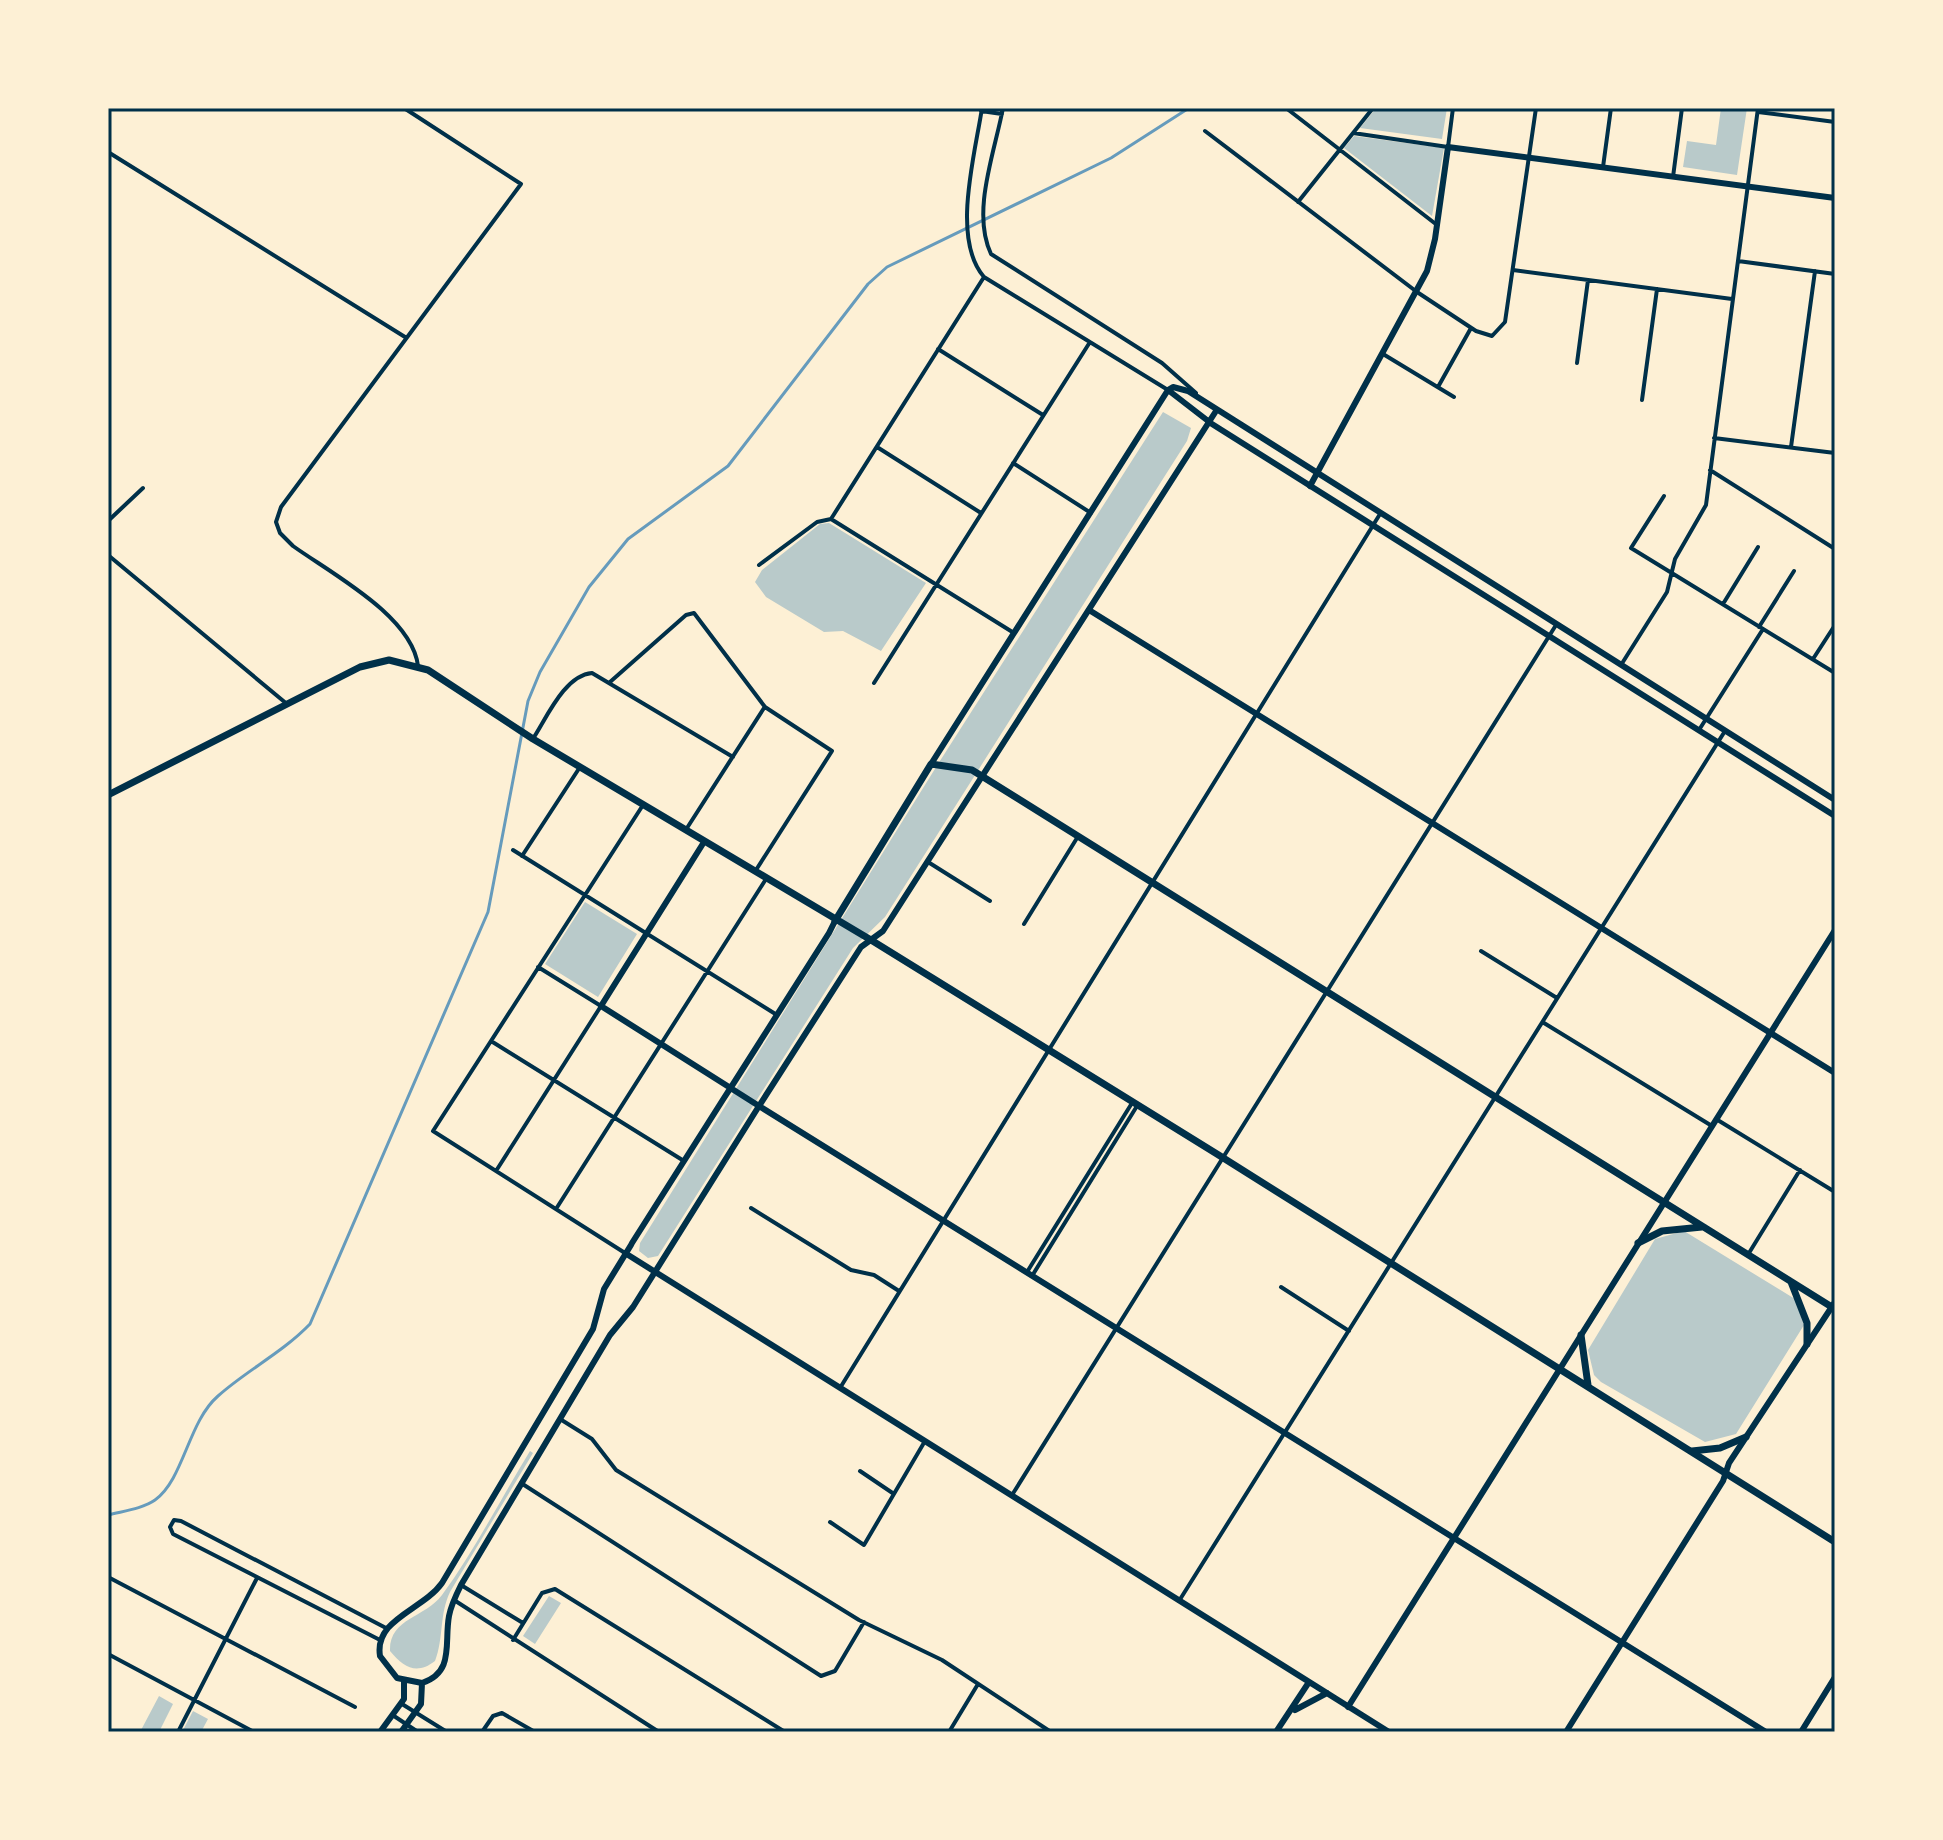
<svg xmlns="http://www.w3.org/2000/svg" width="1943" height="1840" font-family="'Titillium Web',sans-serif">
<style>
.green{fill:#b9caca}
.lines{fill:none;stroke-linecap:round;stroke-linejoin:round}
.stream{stroke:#669bbc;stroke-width:3}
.minor{stroke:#003049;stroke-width:4}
.tertiary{stroke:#003049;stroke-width:6}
.secondary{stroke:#003049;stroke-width:6}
.primary{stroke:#003049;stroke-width:7}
.neatline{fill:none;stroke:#003049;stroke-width:3}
</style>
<rect width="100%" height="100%" fill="#fdf0d5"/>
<path class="green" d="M1376 108H1447L1442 139 1360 128Z
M1721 108H1747L1737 175 1683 167 1687 141 1716 145Z
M1354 136 1444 148 1432 216 1344 148Z
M1163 412 1191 428 1187 441 885 917 853 948 658 1256 648 1258 639 1251 640 1243 938 764Z
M829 523 926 583 881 651 843 631 824 632 766 597 755 582 762 570 820 524Z
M585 902 637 934 598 997 545 964Z
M1684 1231 1795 1299 1804 1325 1736 1434 1705 1442 1601 1382 1594 1375 1588 1350 1655 1239Z
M530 1451 533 1453 450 1592C439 1615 444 1638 435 1661 417 1675 404 1668 390 1651 389 1618 425 1618 442 1595 475 1550 501 1498 530 1451Z
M549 1596 561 1603 535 1644 523 1636Z
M159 1696 173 1704 159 1732H140Z
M193 1711 208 1719 201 1732H182Z"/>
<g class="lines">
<path class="stream" d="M108 1515C123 1511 142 1509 155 1500 184 1479 188 1422 218 1396 247 1370 282 1353 310 1324L488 912 528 701 540 672 589 587 628 539 728 466 868 284 887 267 1111 158 1189 108"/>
<path class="minor" d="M404 108 521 184 281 507 276 522 280 533 293 546C332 574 412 616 418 666
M982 108C975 155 951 239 984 277L1168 390
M1003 108C995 151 971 212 991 254L1162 363 1196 393
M1286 108 1437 225
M981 111 1002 114
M1758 112 1835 122
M1205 131 1417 292 1476 331 1492 336 1505 322 1536 108
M1353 133 1448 147 1453 108
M108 152 405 337
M1603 167 1611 108
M1673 177 1682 108
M1298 202 1373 108
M1738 261 1835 274
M1513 270 1732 299
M938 349 1043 415
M1383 354 1454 397
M1577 363 1588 280
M1438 387 1471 328
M1642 400 1657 289
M1714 438 1835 453
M877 447 981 513
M1791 447 1815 271
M1013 463 1091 513
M1710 470 1835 549
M1664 496 1631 548 1835 673
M831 519 1014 633
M108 521 143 488
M108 555 287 704
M759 565 817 522 831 519 984 277
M1723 604 1758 547
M1759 627 1794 571
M1813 659 1835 625
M1621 665 1667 592 1675 559 1706 505 1758 108
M610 682 686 615 694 613 765 707 832 751 756 870
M874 683 1090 342
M1699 730 1763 629
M534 737C547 717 565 675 592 673L733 757
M687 828 764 708
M513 850 777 1015
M522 856 580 767
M928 862 990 901
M1024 924 1077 838
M1481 951 1557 998
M1544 1023 1712 1126
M491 1041 684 1161
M1716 1119 1835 1192
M496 1171 601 1006 538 967
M751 1208 851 1270 874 1275 899 1291
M556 1209 766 879
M625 1253 433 1131 643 805
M1749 1253 1800 1170
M1027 1272 1132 1103
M1032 1276 1137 1106
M1281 1287 1349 1331
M840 1388 1380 514
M560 1419 592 1439 616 1470 859 1620 942 1660 1051 1732
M860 1471 894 1494
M521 1483 821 1676 835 1671 864 1622
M1012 1495 1556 625
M830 1522 864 1545 925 1441
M108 1577 355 1707
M461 1585 523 1623
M454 1600 659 1732
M1179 1601 1725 731
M380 1640 173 1534 170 1527 174 1520 181 1521 386 1628
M513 1640 542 1593 555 1589 785 1732
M108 1654 254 1732
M402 1704 447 1732
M394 1716 418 1732
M178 1732 257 1578
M482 1732 493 1716 502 1713 535 1732
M949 1732 978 1684"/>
<path class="tertiary" d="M1310 486 1427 271 1435 239 1448 147 1835 198
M1089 610 1835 1073
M704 842 601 1006 759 1106 633 1307 610 1335 461 1585C456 1595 451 1605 449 1616 444 1643 455 1672 422 1683L397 1678 380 1656C374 1619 423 1610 442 1583L593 1329 604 1289 631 1245 632 1243 724 1098 735 1081 829 933 835 921
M625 1253 1389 1732
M1348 1707 1835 930
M1295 1710 1327 1693
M380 1732 404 1699V1682
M401 1732 421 1704 422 1683
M1276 1732 1309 1682
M1566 1732 1723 1481 1729 1463 1835 1302
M1801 1732 1835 1677"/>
<path class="secondary" d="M1168 390 1212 424 1835 816
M1168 390 1173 387 1188 391 1835 800
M1216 411 883 931 861 947 759 1106 1766 1732
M931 764 1168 390"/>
<path class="primary" d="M108 795 360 667 389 660 428 670 533 739 871 940 1217 1154 1835 1542
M835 921 931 764 972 770 1835 1309
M1638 1243 1662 1231 1702 1227
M1791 1282 1807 1323V1344
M1581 1335 1588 1385
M1692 1451 1720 1448 1746 1437"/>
</g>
<rect width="1943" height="1840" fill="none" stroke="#fdf0d5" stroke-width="220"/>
<rect x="110" y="110" width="1723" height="1620" class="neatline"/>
</svg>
